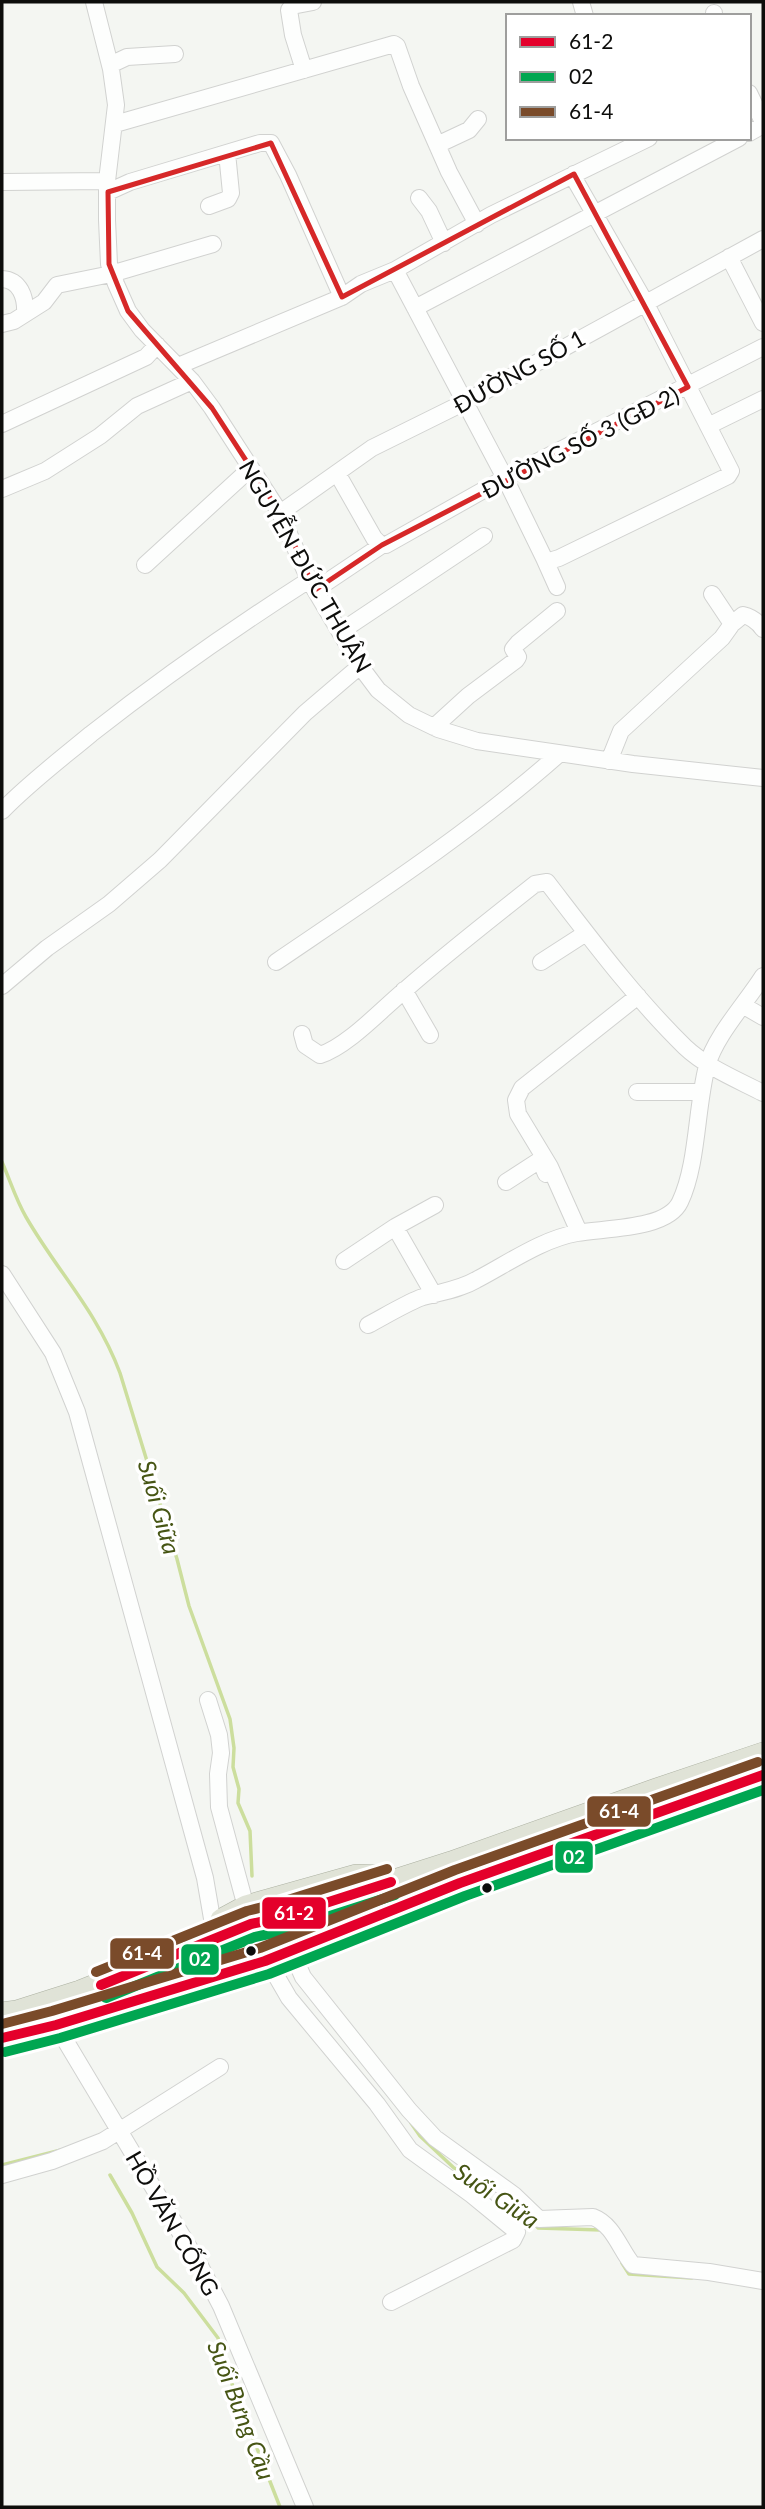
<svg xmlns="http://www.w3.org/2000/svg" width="765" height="2509" font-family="Lato,sans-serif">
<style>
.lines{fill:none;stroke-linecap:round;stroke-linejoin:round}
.stream{stroke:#ccde9d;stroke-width:3.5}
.minor-casing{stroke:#d1d2d0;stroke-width:18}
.highway-casing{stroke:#acb1a2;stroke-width:24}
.minor{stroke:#fdfefd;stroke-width:16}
.highway{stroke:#e0e3d7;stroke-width:23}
.bus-1-casing{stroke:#fff;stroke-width:16}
.bus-2-casing{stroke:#fff;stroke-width:16}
.bus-3-casing{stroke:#fff;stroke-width:16}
.bus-1{stroke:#e4002b;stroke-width:10}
.bus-2{stroke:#00a651;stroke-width:10}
.bus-3{stroke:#7a4b2a;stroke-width:10}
.marked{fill:none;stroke:#d62828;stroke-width:5;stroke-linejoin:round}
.bus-dot{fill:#0d0d0b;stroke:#fff;stroke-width:2.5}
.labels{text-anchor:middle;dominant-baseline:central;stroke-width:7;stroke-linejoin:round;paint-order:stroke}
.street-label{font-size:23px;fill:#0d0d0b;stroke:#fff}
.water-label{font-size:24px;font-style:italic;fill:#465514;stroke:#fff}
.line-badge{stroke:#fff;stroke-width:2.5}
.badge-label{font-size:19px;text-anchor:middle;font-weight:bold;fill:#fff}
</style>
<rect width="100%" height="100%" fill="#f4f6f2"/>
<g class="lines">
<path class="stream" d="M2 1162C10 1180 16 1200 26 1217 57 1271 97 1311 120 1373L177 1559 189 1606 230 1719 234 1748 233 1767 239 1789 238 1803 250 1831 252 1876
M411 2123 420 2136 454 2168 482 2181
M2 2165 61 2150
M110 2175 132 2213 157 2267 184 2293 218 2338 233 2387 280 2507
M534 2223 538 2228 601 2230
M622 2263 629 2274 692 2278"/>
<g class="minor-casing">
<path id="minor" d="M94 2 111 69 116 105 107 181V220L109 264 116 284 128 311 142 330 192 381 212 408 280 513 309 580 360 666 378 690 409 715 438 729 477 741 633 764 763 778
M581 2 585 16
M714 13V16
M110 65 127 57 175 54
M304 70 293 35 289 10 292 6 313 2
M749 93 763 122
M115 124 394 44 397 46 411 86 449 172 477 224
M749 133 763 125
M437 145 469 130 478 119
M2 182 107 181
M108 192 130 182 260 143H271L288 175 342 297 178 366
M419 198 429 211 444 243
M209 206 228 199 231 193 227 153
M729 257 763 323
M395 270 505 478 544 558 549 561 559 558 728 476 731 471 645 302 575 180 574 174
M2 279C20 280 26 297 25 314
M342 297 361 284 395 270 491 215 649 138
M415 308 739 138
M2 324 14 321 44 302 57 285 111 274 213 244
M2 424 146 357 157 345
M708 426 763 399
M337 473 374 538 380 544 386 545 505 478 763 347
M2 489 45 471 100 436 137 406 192 381
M280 513 372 448 465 402 763 239
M544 558 557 587
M145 565 251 468
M315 590 382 545
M712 594 732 624
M340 632 484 536
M434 727 468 696 516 660 518 657 513 649 518 643 557 611
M609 761 621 731 722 638 732 624 743 615C752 617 758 622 763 629
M2 811C29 783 61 759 91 734 161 679 234 628 309 580
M276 962C373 896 471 832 559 754
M541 962 586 933
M2 986 47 948 109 904 160 860 305 713 360 666
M404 990 430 1035
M744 1006 763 1017
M302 1034 305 1045 320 1055C347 1047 383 1008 405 990 447 953 491 919 535 884L547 882C591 939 634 997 685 1047 706 1067 738 1080 763 1093
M637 1092H702
M506 1182 540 1160 546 1174
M579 1232 550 1167 518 1114 516 1100 522 1088 638 996
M344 1261 395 1227
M2 1274 53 1353 77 1412 205 1878 215 1936
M434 1295 395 1227 435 1205
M368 1325C385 1316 403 1305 420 1298 439 1292 459 1290 476 1280 507 1264 542 1239 577 1233 603 1228 667 1230 680 1202 698 1164 696 1108 707 1066 715 1036 746 1003 763 976
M208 1700 219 1735 221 1753 218 1774 219 1807 246 1907
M291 1950 303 1977 409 2110 435 2138 514 2195 539 2219 593 2217C614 2225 620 2250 633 2265L709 2272 763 2281
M267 1960 289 1998 377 2104 410 2150 472 2195 517 2232 513 2240 391 2302
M56 2025 199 2264 221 2306 305 2507
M2 2175 52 2161 103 2141 220 2067"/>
</g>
<g class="highway-casing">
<path id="highway" d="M215 1939 222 1920 246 1907 356 1876 387 1877
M2 2014 17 2012 80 1992 251 1924 279 1918 451 1863 656 1790 763 1754
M2 2038 56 2025 265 1961 460 1883 763 1775"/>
</g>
<use href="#minor" class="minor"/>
<use href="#highway" class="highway"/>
<g class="bus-1-casing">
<path id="bus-1" d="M101 1985 251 1924 279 1918 391 1882
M2 2038 56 2025 265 1961 460 1883 763 1775"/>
</g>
<g class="bus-2-casing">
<path id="bus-2" d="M106 1998 255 1937 283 1931 395 1895
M5 2052 60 2038 269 1974 465 1896 763 1790"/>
</g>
<g class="bus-3-casing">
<path id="bus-3" d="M96 1972 247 1911 275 1904 387 1869
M2 2024 52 2011 260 1948 455 1870 758 1762"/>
</g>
<use href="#bus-1" class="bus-1"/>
<use href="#bus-2" class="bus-2"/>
<use href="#bus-3" class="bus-3"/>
</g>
<path class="marked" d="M271 143 342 297 574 174 688 387 382 545 315 590 280 513 212 408 128 311 109 264 108 192Z"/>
<g class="bus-dot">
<circle cx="487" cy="1888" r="6"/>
<circle cx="251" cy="1951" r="6"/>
</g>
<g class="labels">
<g class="street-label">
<text transform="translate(519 371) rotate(-29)">ĐƯỜNG SỐ 1</text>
<text transform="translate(580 442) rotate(-27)">ĐƯỜNG SỐ 3 (GĐ 2)</text>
<text transform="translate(306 566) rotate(60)">NGUYỄN ĐỨC THUẬN</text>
<text transform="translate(173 2223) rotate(60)">HỒ VĂN CỐNG</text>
</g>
<g class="water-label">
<text transform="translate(160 1507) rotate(74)">Suối Giữa</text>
<text transform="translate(497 2195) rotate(34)">Suối Giữa</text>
<text transform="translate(242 2410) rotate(69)">Suối Bưng Cầu</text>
</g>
</g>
<g class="line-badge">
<rect x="586" y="1795" width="66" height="33" rx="7" fill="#7a4b2a"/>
<rect x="554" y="1840" width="40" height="34" rx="7" fill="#00a651"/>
<rect x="261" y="1896" width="66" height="34" rx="7" fill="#e4002b"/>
<rect x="109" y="1937" width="66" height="33" rx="7" fill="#7a4b2a"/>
<rect x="180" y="1943" width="40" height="33" rx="7" fill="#00a651"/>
</g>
<g class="badge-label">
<text x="619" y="1818">61-4</text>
<text x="574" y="1864">02</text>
<text x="294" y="1920">61-2</text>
<text x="142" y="1960">61-4</text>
<text x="200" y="1966">02</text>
</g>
<rect width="765" height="2509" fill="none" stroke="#0d0d0b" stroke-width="7"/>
<rect x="506" y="14" width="245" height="126" fill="#ffffff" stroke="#9e9e9d" stroke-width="2"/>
<rect x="520" y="37" width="35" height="10" fill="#e4002b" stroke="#9e9e9d" stroke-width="2"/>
<text x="569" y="49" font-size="21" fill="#0d0d0b">61-2</text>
<rect x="520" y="72" width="35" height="10" fill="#00a651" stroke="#9e9e9d" stroke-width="2"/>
<text x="569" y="84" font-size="21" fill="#0d0d0b">02</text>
<rect x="520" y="107" width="35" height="10" fill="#7a4b2a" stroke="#9e9e9d" stroke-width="2"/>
<text x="569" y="119" font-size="21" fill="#0d0d0b">61-4</text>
</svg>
